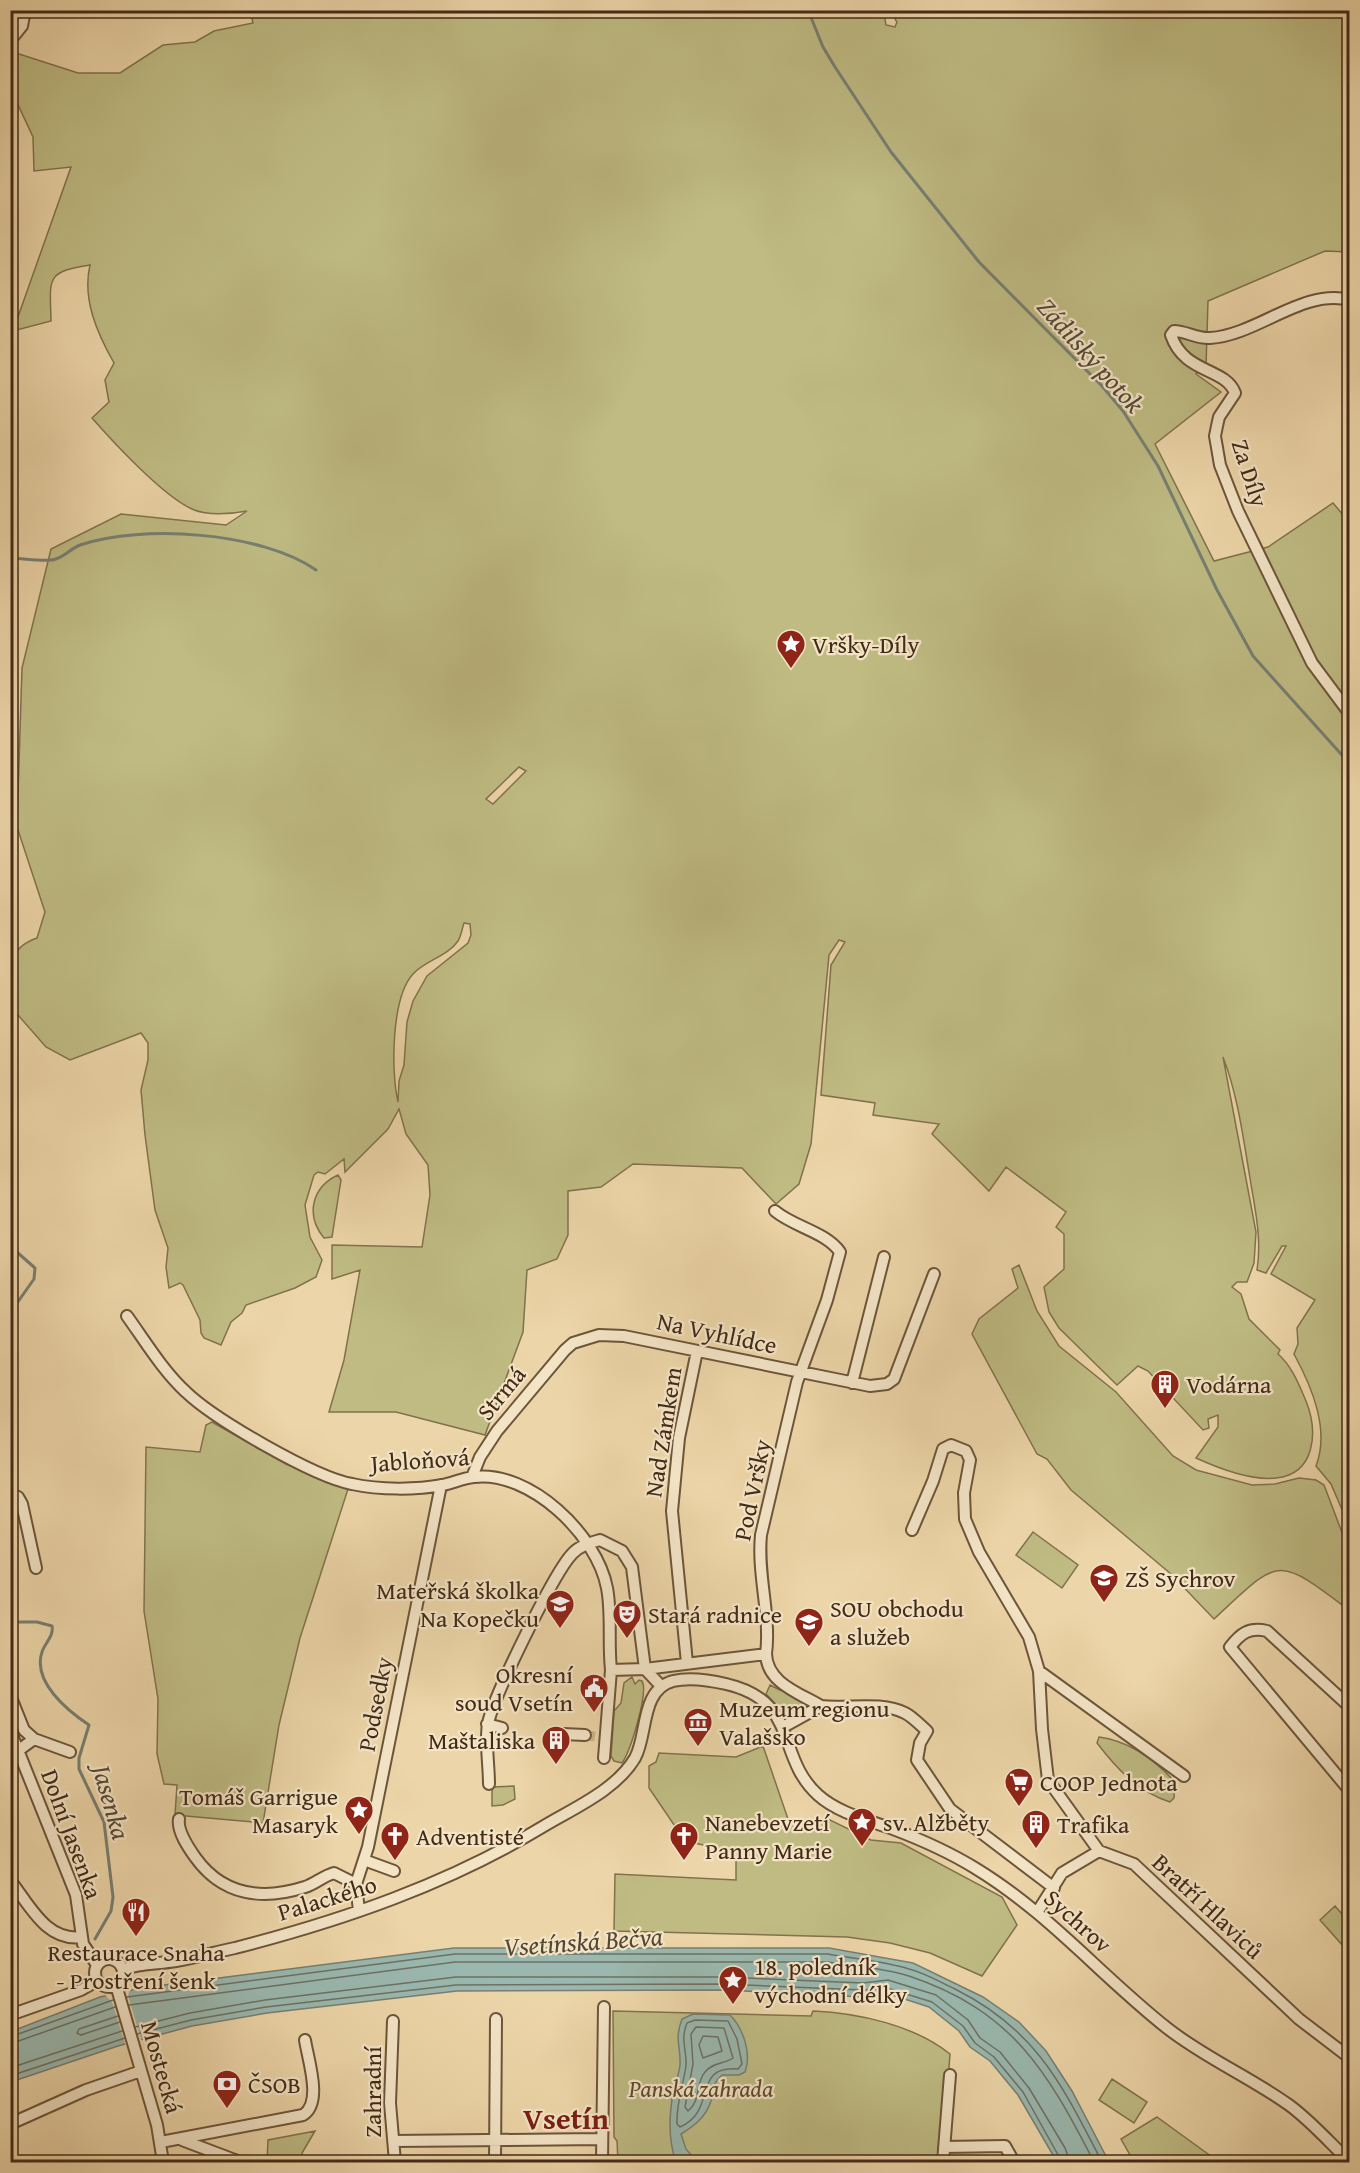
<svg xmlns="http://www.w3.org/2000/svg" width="1360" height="2173" font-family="'Gentium Book Plus',serif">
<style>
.green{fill:#bfbb83;stroke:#81724d;stroke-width:1.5;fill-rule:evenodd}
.water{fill:#9ab8af;stroke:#777f72;stroke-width:1.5}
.pier{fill:#ecd5a8}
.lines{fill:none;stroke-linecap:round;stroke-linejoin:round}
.shore{stroke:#6e7163;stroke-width:1.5}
.stream{stroke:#777f72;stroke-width:3}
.minor-tunnel{stroke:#cab38b;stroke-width:10;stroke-dasharray:10 5;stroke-linecap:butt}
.minor-casing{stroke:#6d553b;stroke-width:14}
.minor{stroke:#f3e4c6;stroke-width:10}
.labels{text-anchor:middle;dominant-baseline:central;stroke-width:4.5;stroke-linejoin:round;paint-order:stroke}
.street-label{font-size:24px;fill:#432a17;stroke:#f3e4c6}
.poi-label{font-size:24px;fill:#432a17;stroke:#f3e4c6;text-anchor:start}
.park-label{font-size:24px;font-style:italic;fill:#5c472d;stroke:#f3e4c6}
.water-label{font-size:26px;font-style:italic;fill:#544635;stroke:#f3e4c6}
.district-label{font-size:30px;font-weight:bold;fill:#7a1f14;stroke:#f3e4c6}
</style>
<rect width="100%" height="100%" fill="#ecd5a8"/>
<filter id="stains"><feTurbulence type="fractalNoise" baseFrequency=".00333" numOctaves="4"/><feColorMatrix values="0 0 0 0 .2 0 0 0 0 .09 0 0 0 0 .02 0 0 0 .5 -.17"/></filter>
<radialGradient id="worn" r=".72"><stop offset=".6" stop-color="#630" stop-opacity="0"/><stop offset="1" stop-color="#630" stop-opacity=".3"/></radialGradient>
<path class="green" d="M250 10H886L884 14 886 25 895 27 897 22 890 11H1349V252L1325 251 1208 301 1206 367 1196 374 1221 392 1155 444 1214 561 1268 547 1333 503 1349 522V1511L1343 1512 1331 1484 1316 1466C1330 1430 1312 1387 1294 1354L1298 1344 1297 1328 1315 1300 1271 1274 1286 1246H1282L1266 1273 1257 1270C1262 1238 1255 1210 1250 1178 1243 1137 1238 1096 1223 1057L1256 1232 1254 1263 1247 1282H1237L1232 1287 1241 1294 1249 1319 1280 1350 1278 1354C1292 1366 1299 1385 1306 1401 1318 1431 1316 1474 1276 1478 1251 1481 1218 1468 1196 1458L1218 1427V1415L1208 1419 1209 1428 1203 1430 1148 1371 1138 1366 1117 1385 1059 1328 1049 1312 1044 1287 1064 1269V1234L1056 1227 1066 1212 1006 1167 989 1191 932 1134 939 1124 873 1115 875 1103 821 1095 831 965 845 942 839 940 829 955 811 1144 799 1184 776 1204 742 1168 633 1164 601 1187 568 1191V1235L557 1259 527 1270 523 1332 485 1435 396 1412H329L344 1360 360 1270 332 1279V1245L422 1247 430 1195 428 1165 406 1134 399 1109 388 1129 345 1172 344 1159 325 1174 318 1172 314 1175 305 1205 310 1237 322 1260 316 1277 295 1288 246 1305 242 1313 231 1322 221 1345 204 1338 201 1333 200 1320 183 1285 180 1283 169 1288 166 1267 168 1248 155 1210 145 1135 141 1090 148 1060V1043L141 1033 70 1060 46 1047 11 1007C11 977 2 950 37 938L45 912 17 827 22 668 51 549 121 514 226 525 247 511C232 514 206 516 192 509 163 496 114 443 92 418L109 402 105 380 114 363C97 333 82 299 90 265 45 272 50 278 51 321L13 331 71 167 34 171 33 137 13 94V52L78 73H120L163 45 195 42 214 31 253 23ZM519 767 526 771 493 804 486 799ZM464 923 470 924 471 935 468 943 427 976 413 1001 407 1022 404 1065 399 1081 398 1102C391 1072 391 998 413 974 424 961 448 956 458 941 461 936 462 929 464 923Z
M338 1175 341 1180 332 1237 324 1238C305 1215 312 1187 338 1175Z
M1019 1265 1037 1311 1059 1346 1116 1392 1173 1456 1196 1470 1252 1485 1275 1484 1299 1478 1316 1480 1324 1485 1349 1551V1610C1275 1554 1280 1558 1214 1619L1171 1574 1071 1490 1047 1459 1037 1454 972 1334 979 1319 1018 1288 1012 1269Z
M212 1422 286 1464 348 1489 300 1638 279 1725 263 1823 175 1815 177 1785 164 1784 157 1754 158 1699 144 1611 146 1447 200 1452 206 1425Z
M1033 1532 1078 1565 1062 1588 1016 1555Z
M632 1677 635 1684 639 1680 642 1681C649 1692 630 1752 622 1763L614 1761 611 1756 614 1711 621 1703 624 1683Z
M770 1685C784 1693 795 1694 806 1707L801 1713 788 1717 766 1694Z
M1099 1737C1129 1741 1155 1760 1175 1782L1174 1798 1170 1802C1138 1792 1117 1769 1097 1743Z
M763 1746 788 1819 806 1826 826 1818 871 1840 901 1843 1002 1897 1017 1925 982 1976 930 1953 890 1943 847 1937 614 1931 615 1874 736 1880V1857L731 1851 685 1841 649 1788V1766L656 1762 659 1753 736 1757Z
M514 1786 515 1799 503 1805 492 1806V1787Z
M1335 1906 1349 1922V1941L1344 1947 1320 1920Z
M613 2011 811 2016 813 2011C858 2013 914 2025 950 2054L942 2162H618L617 2141 614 2137Z
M1112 2079 1147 2102 1134 2123 1099 2100Z
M1157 2117 1219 2162H1134L1121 2139Z
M315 2131 302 2153 303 2162H267L268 2140Z"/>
<path class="water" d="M454 1948H829L913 1963 983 1997 1019 2022 1046 2051 1072 2091 1109 2162H1057L1018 2095 990 2061 970 2047 959 2031 929 2007 886 1993 863 1997 722 1990 457 1991 267 2013 192 2026 118 2046 11 2082 10 2032 100 1997 141 1988Z
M693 2014 730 2015C743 2028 752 2054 745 2072L739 2075H722C712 2083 714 2090 711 2101 706 2117 694 2126 681 2134L686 2149 697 2162H676C668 2140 669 2116 673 2093 675 2083 679 2075 680 2065 681 2046 674 2040 682 2019Z"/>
<path class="pier" d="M130 1988 128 1996 142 2042 126 2047 112 2002 104 1994Z"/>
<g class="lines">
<path class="shore" d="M127 1997 455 1954H828C855 1959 883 1961 909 1969 925 1973 940 1982 955 1989 1037 2030 1062 2085 1102 2162
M129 2005 455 1962H827C854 1966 883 1968 909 1976 1013 2011 1047 2071 1094 2162
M118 2016 79 2029 77 2033 81 2035 120 2022
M695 2020 728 2021 737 2039 742 2064 738 2069C691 2065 718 2111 680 2127L677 2124C676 2104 683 2086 686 2066 687 2051 680 2039 687 2023Z
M135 2027 190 2013 265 2000 456 1977H723L863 1983 888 1980 936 1995 968 2020 980 2038 1000 2052 1029 2088 1065 2148 1070 2162
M696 2027 724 2028 733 2058C725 2064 713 2062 705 2072 695 2084 701 2101 688 2111L685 2107 693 2064 691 2034Z
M137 2034 191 2020 266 2007 456 1985 722 1984 863 1990 887 1988 932 2002 963 2026 975 2043 994 2057 1023 2092 1062 2162
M703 2036 718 2037 722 2051 703 2058 699 2045Z
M10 2037 113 2000
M10 2044 115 2007
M10 2068 122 2031
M10 2076 125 2038"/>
<path class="stream" d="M808 10 823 47 835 67 891 152 979 262 1102 386 1123 411 1158 466 1217 590 1253 656 1350 764
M10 558C24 558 44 563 56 559 65 556 72 548 80 545 142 524 262 532 316 570
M10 1074V1090
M10 1246 35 1268 34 1279 10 1313
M10 1622H37L52 1626C54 1636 45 1643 42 1652 32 1682 68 1711 89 1725L79 1758V1769L104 1822 113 1897 111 1911 95 1939"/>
<path class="minor-tunnel" d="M585 1735 597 1737"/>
<g class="minor-casing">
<path id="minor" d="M10 41 22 26 25 10
M1350 300C1302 288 1258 335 1210 338 1197 339 1186 331 1174 331L1171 335C1184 374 1225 367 1235 393L1219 417 1217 426 1215 436 1220 465 1238 511 1312 663 1350 714
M127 1316C145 1341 163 1371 186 1392 214 1419 314 1477 352 1484 380 1490 415 1490 443 1485 453 1483 463 1478 474 1477 530 1470 597 1535 607 1588 612 1614 608 1643 611 1670
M852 1383 884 1257
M472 1477 480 1457 497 1431 565 1350 573 1343 599 1335 624 1336 870 1386 887 1384 894 1379 934 1274
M10 1494 18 1497 22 1504 36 1568
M912 1530 933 1481 943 1449 951 1445 966 1451 970 1460 964 1493 965 1519 979 1552 1029 1637 1039 1671 1042 1729 1048 1780 1099 1851
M766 1654C771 1615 757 1575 761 1535L797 1382 827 1300 840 1252C826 1232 794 1227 775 1211
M687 1663 672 1511 679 1438 697 1351
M645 1669 661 1686
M1039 1671 1184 1776
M10 1695 24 1730 34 1739 19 1750
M821 1706C847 1709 881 1701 905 1713 913 1717 920 1725 927 1731L920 1743 917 1760 950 1809 1054 1888
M1350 1707 1267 1631C1249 1627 1241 1633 1230 1647L1350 1791
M487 1724 502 1728
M10 1730 76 1895 83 1944 97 1965
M563 1734 585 1735
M34 1739 70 1752
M604 1758 611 1670 645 1669 766 1654C767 1683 799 1693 821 1706L783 1727
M489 1784C489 1765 485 1742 488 1724 492 1699 554 1573 572 1554 579 1546 590 1543 600 1540L622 1551 632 1567 645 1669
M179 1819C177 1831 188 1847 195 1857 222 1895 261 1901 305 1887 315 1884 323 1876 334 1873L356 1884
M364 1860 394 1871
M10 1880C29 1904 46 1942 82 1937
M359 1911 356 1884 368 1847 441 1485
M1038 1911 1062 1873 1099 1851 1134 1864 1299 2019 1350 2058
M95 1973a14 14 0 1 1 28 0a14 14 0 1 1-28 0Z
M124 1969C141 1963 158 1964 176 1961 196 1958 215 1952 235 1948 344 1920 448 1884 544 1826 574 1808 616 1790 635 1758 648 1735 640 1690 673 1681 690 1677 709 1680 726 1684 800 1701 775 1756 818 1795 838 1813 868 1820 893 1829 922 1840 949 1852 975 1868 1049 1913 1100 1975 1167 2028 1205 2058 1250 2077 1289 2105 1311 2121 1330 2143 1350 2162
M116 1985 157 2125 163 2162
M10 2015 81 1990 97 1981
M393 2021 390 2103 395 2162
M10 2124 86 2090 141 2071
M182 2140 240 2162
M393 2141 601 2139
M161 2142 303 2115C323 2103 308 2060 305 2040
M944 2147 1005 2146 1014 2162
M495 2162 496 2019
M602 2162 604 2007
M943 2162 950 2075"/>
</g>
<use href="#minor" class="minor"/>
</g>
<defs>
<g id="sight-pin" transform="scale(1.5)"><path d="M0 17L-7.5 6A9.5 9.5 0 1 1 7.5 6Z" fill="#8f2418" stroke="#f3e4c6"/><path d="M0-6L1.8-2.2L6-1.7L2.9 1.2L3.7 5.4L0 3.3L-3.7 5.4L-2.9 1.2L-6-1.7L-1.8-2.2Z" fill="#fff"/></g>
<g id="building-pin" transform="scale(1.5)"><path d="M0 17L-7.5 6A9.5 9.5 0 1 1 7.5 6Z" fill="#8f2418" stroke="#f3e4c6"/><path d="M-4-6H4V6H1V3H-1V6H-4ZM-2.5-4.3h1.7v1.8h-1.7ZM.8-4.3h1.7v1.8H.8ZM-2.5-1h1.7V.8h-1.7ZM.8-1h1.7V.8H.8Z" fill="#fff"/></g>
<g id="school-pin" transform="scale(1.5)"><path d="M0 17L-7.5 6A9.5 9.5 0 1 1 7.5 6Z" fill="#8f2418" stroke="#f3e4c6"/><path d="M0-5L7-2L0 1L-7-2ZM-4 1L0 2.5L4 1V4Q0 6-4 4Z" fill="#fff"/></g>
<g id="theatre-pin" transform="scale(1.5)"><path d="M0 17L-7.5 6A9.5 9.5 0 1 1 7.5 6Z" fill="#8f2418" stroke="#f3e4c6"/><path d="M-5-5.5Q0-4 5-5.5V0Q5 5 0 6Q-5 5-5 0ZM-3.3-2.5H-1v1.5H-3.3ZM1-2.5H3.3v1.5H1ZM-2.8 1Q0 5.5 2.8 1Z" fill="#fff"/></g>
<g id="university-pin" transform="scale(1.5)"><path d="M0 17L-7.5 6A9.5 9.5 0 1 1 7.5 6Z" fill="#8f2418" stroke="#f3e4c6"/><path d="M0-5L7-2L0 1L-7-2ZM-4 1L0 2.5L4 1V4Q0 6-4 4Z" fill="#fff"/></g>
<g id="civic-pin" transform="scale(1.5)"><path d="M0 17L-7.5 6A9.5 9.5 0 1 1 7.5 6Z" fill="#8f2418" stroke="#f3e4c6"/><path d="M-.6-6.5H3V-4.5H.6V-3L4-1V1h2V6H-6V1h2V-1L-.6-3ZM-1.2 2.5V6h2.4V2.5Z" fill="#fff"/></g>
<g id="museum-pin" transform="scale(1.5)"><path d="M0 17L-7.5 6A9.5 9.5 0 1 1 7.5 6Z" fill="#8f2418" stroke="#f3e4c6"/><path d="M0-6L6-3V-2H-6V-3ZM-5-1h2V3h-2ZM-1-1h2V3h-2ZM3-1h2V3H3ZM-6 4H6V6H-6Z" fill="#fff"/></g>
<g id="supermarket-pin" transform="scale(1.5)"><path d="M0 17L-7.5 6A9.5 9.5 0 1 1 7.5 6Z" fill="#8f2418" stroke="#f3e4c6"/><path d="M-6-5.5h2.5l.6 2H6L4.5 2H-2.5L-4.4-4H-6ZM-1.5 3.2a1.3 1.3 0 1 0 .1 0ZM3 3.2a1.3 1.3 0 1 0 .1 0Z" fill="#fff"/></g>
<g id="church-pin" transform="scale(1.5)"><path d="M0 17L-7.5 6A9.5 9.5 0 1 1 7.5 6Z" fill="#8f2418" stroke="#f3e4c6"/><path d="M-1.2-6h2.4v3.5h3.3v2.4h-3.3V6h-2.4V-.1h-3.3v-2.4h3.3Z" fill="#fff"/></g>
<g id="restaurant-pin" transform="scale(1.5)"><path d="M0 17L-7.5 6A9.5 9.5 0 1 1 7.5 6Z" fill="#8f2418" stroke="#f3e4c6"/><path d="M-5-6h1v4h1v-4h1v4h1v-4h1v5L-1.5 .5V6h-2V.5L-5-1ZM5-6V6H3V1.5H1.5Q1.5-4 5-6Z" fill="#fff"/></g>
<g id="bank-pin" transform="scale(1.5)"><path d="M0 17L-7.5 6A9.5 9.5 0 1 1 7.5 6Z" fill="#8f2418" stroke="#f3e4c6"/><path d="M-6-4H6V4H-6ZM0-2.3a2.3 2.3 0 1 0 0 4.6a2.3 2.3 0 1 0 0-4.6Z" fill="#fff"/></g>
</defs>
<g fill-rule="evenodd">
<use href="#sight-pin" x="791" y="644"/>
<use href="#building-pin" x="1165" y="1384"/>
<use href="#school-pin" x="1104" y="1578"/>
<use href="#school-pin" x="560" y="1604"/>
<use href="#theatre-pin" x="627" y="1614"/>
<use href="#university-pin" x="809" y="1622"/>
<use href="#civic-pin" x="594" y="1688"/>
<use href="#museum-pin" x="698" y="1722"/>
<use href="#building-pin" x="556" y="1740"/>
<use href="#supermarket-pin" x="1019" y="1782"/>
<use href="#sight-pin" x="359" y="1810"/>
<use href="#sight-pin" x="862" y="1822"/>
<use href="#building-pin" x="1036" y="1824"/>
<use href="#church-pin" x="395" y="1836"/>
<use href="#church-pin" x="684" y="1836"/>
<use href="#restaurant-pin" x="136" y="1912"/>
<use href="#sight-pin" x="733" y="1980"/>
<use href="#bank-pin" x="227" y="2084"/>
</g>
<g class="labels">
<g class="street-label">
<text transform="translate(1250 473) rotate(72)">Za Díly</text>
<text transform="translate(717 1333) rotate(12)">Na Vyhlídce</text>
<text transform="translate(501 1393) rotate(-51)">Strmá</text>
<text transform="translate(663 1432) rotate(-81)">Nad Zámkem</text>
<text transform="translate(420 1460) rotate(-4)">Jabloňová</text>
<text transform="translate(752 1490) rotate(-78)">Pod Vršky</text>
<text transform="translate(375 1704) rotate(-79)">Podsedky</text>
<text transform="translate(72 1834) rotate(70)">Dolní Jasenka</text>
<text transform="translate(327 1898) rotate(-17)">Palackého</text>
<text transform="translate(1208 1906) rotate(43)">Bratří Hlaviců</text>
<text transform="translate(1078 1921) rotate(42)">Sychrov</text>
<text transform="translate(162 2067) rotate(74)">Mostecká</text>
<text transform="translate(372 2092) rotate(-90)">Zahradní</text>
</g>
<g class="poi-label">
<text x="812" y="644">Vršky-Díly</text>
<text x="1186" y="1384">Vodárna</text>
<text x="1125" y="1578">ZŠ Sychrov</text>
<text x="539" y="1590" text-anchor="end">Mateřská školka<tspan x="539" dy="28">Na Kopečku</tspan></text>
<text x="830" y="1608">SOU obchodu<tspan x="830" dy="28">a služeb</tspan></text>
<text x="648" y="1614">Stará radnice</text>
<text x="573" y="1674" text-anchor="end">Okresní<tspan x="573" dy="28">soud Vsetín</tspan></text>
<text x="719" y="1708">Muzeum regionu<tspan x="719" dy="28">Valašsko</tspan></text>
<text x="535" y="1740" text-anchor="end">Maštaliska</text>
<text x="1040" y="1782">COOP Jednota</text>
<text x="338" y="1796" text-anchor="end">Tomáš Garrigue<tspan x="338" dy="28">Masaryk</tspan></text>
<text x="705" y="1822">Nanebevzetí<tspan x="705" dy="28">Panny Marie</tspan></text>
<text x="883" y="1822">sv. Alžběty</text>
<text x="1057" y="1824">Trafika</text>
<text x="416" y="1836">Adventisté</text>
<text x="136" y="1952" text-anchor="middle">Restaurace Snaha<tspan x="136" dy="28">- Prostření šenk</tspan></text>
<text x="754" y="1966">18. poledník<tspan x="754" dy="28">východní délky</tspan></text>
<text x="248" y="2084">ČSOB</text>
</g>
<g class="park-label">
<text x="701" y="2088">Panská zahrada</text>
</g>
<g class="water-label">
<text transform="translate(1091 355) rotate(48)">Zádilský potok</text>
<text transform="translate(112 1802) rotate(74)">Jasenka</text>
<text transform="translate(583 1941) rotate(-4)">Vsetínská Bečva</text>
</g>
<g class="district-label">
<text x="566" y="2118">Vsetín</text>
</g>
</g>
<rect width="1360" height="2173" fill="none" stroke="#ecd5a8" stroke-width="36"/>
<rect x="12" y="12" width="1336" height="2149" fill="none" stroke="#432a17" stroke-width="3"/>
<rect x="18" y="18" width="1324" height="2137" fill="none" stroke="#432a17" stroke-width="1.5"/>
<rect width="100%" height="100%" filter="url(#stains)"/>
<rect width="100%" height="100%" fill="url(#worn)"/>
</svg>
